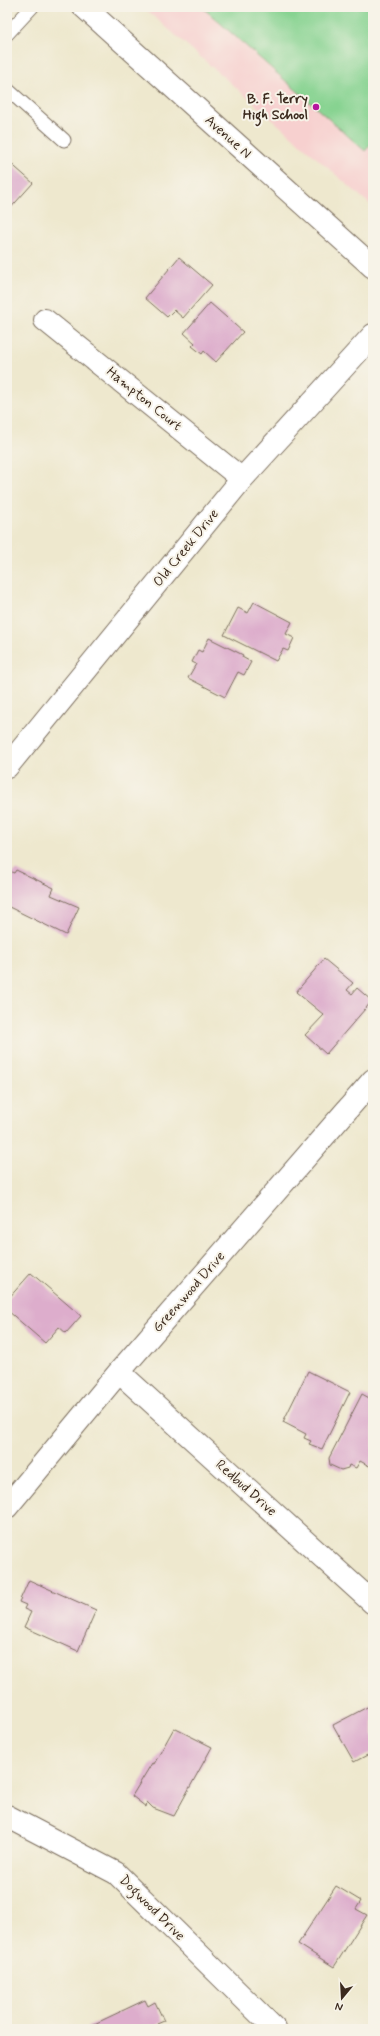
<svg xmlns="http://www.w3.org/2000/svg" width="380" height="2036" font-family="Mynerve,sans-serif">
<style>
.built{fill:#f7d0cf}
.green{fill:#87d391;stroke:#617e58}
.building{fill:#ddadcc}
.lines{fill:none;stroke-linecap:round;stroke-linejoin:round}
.service-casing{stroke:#7a6c5c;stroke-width:15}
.minor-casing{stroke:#7a6c5c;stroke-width:24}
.tertiary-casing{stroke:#7a6c5c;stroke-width:24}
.service{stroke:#fff;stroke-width:13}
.minor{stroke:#fff;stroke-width:22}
.tertiary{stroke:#fff;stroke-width:22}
.poi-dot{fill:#b5179e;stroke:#f7f3e8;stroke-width:1.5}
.labels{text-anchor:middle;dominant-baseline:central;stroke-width:4;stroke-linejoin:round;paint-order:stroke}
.poi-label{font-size:14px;font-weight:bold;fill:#3b2a1e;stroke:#f7f3e8;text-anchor:end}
.street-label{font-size:14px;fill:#3b2a1e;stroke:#f7f3e8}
</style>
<rect width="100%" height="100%" fill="#f7f3e8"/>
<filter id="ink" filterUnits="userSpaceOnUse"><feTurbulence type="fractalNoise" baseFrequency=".025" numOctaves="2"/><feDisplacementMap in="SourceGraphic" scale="8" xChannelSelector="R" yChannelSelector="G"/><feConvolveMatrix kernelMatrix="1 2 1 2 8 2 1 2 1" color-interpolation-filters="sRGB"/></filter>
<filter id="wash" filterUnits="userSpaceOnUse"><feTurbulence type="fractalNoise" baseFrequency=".012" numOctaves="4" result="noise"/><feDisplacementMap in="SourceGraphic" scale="16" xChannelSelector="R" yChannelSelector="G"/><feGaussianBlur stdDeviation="0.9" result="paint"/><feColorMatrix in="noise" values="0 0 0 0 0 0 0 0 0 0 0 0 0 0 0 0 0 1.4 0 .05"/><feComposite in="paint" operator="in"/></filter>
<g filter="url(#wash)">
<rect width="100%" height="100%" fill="#eee8ce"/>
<path class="built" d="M143 7H373V207Z"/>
<path class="green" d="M202 7H373V142L365 151Z"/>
<g id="blocks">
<path class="building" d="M7 160 33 183 7 212Z
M179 257 212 285 183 318 174 310 167 317 145 298Z
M210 303 243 332 216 362 204 351 202 354 192 346 195 343 184 333Z
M254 602 292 622 286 634 294 638 288 651 283 649 276 661 224 635 238 608 248 613Z
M209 638 243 655 242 657 251 662 244 675 238 672 225 697 188 678 196 664 192 662 198 650 202 652Z
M7 659 11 684 7 685Z
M7 870 14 873 16 870 54 888 51 895 79 907 66 935 7 906Z
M324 959 353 983 347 990 352 994 357 988 372 1001 326 1054 305 1035 324 1015 296 992Z
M31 1273 81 1316 66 1333 59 1327 45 1343 7 1310V1300Z
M308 1371 350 1392 322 1449 309 1444 311 1441 304 1438 306 1434 283 1422Z
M362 1394 373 1400V1468L360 1461 356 1468 349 1465 348 1468 341 1470 330 1465 329 1458Z
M29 1580 96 1610 78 1651 24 1627 31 1612 24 1609 26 1605 19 1602Z
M373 1704V1752L354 1762 333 1725Z
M174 1728 212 1747 174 1816 153 1808 147 1802 146 1807 132 1796 152 1763 154 1764Z
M336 1886 361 1901 356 1909 367 1915 334 1967 298 1944Z
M145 2000 148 2006 155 2002 164 2021 157 2024 160 2029H89L88 2027Z"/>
</g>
</g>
<g filter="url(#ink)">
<use href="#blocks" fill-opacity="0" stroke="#7a6c5c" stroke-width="1"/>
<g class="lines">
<g class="service-casing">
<path id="service" d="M7 34 32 7
M7 89 64 140"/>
</g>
<g class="minor-casing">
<path id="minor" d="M45 320 242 479
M7 767 242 479 373 335
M119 1372 373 1603
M7 1507 119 1372 373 1080
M7 1816 116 1873 275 2029"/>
</g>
<g class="tertiary-casing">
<path id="tertiary" d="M84 7 373 267"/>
</g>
<use href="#service" class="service"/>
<use href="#minor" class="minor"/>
<use href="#tertiary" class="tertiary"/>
</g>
</g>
<circle class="poi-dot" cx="316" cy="107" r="4"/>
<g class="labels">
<g class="poi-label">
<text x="308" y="99">B. F. Terry<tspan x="308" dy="16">High School</tspan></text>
</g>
<g class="street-label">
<text transform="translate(228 137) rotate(42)">Avenue N</text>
<text transform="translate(144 399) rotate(39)">Hampton Court</text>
<text transform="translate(186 548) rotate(-51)">Old Creek Drive</text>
<text transform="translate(189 1292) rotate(-49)">Greenwood Drive</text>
<text transform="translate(246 1488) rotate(42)">Redbud Drive</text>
<text transform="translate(152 1908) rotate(45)">Dogwood Drive</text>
</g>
</g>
<rect width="380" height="2036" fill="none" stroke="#f7f3e8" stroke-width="24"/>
<g transform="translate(342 1998) rotate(198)" stroke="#f7f3e8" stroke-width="3" paint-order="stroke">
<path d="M0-3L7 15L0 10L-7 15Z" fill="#3b2a1e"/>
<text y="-6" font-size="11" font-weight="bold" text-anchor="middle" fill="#3b2a1e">N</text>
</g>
</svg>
